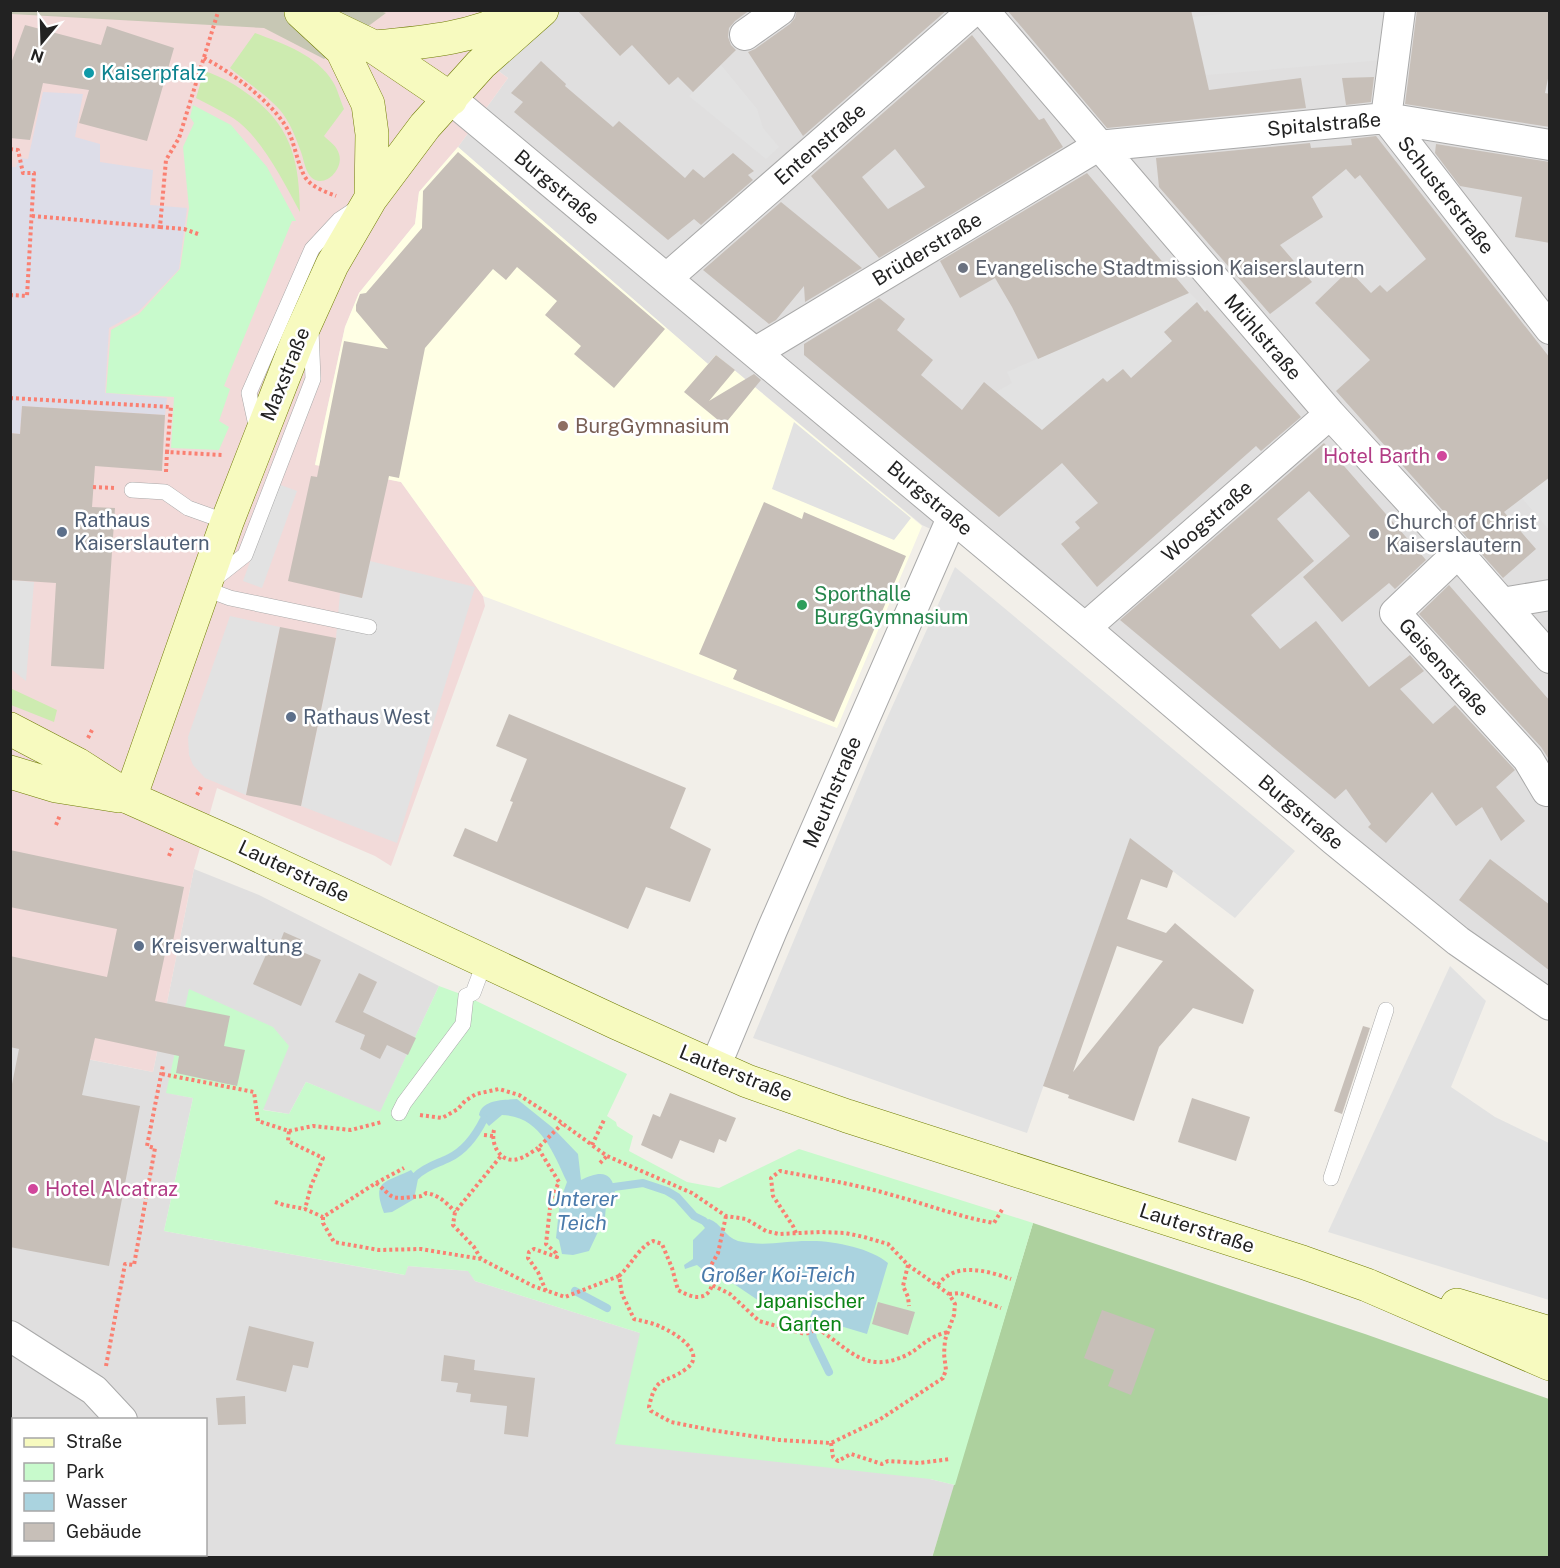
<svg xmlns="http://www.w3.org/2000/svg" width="1560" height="1568" font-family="'Public Sans',sans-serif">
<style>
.residential{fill:#e0dfdf;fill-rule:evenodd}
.commercial{fill:#f2dad9}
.education{fill:#ffffe5}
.construction{fill:#c7c7b4}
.grass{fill:#cdebb0}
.forest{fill:#add19e}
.park{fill:#c8facc}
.parking{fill:#e2e2e2}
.plaza{fill:#dddde8}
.water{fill:#aad3df}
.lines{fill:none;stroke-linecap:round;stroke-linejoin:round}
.stream{stroke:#aad3df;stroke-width:8}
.building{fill:#c7bfb8;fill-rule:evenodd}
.lane-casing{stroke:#a9a9a9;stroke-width:16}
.street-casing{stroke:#a9a9a9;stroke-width:32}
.secondary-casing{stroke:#707d05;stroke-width:34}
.path{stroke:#fa8072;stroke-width:4;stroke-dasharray:3 3;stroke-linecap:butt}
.lane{stroke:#fff;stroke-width:15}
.street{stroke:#fff;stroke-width:30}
.secondary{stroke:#f7fabf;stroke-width:33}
.culture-dot{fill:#0f9aa8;stroke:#fff;stroke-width:2}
.worship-dot{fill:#6b7280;stroke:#fff;stroke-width:2}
.education-dot{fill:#8d6e63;stroke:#fff;stroke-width:2}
.hotel-dot{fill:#d1479c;stroke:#fff;stroke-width:2}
.service-dot{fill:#5c6f8a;stroke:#fff;stroke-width:2}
.leisure-dot{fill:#2e9e5b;stroke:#fff;stroke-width:2}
.labels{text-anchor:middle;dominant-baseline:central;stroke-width:5;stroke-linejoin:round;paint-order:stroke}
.culture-label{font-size:20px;fill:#0d838f;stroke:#fff;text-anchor:start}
.street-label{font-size:20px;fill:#222;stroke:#fff}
.worship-label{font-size:20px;fill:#5b616d;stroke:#fff;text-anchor:start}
.education-label{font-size:20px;fill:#785e54;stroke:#fff;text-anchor:start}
.hotel-label{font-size:20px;fill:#b23c85;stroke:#fff;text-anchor:end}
.service-label{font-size:20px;fill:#4e5e75;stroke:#fff;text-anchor:start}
.leisure-label{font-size:20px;fill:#27864d;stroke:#fff;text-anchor:start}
.park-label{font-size:20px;fill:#0c8416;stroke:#fff}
.water-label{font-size:21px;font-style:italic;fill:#4a7aab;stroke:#fff}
</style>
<rect width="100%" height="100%" fill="#f2efe9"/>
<path class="residential" d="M488 10 1549 11V1013L963 544 922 525 716 355 708 364 458 147 508 78 440 29Z
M194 869 259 895 439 986 380 1113 306 1082 289 1114 166 1093 193 1098 164 1231 404 1275 408 1266 469 1271 475 1281 640 1333 930 1479 955 1485 932 1557H11L10 1044 153 1072ZM14 1420H206V1554H14Z"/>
<path class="commercial" d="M10 11H488L440 29 508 78 458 147 419 192 415 224 359 293 345 327 315 464 401 482 483 596 485 606 391 866 375 856 217 788 194 869 153 1072 11 1044Z"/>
<path class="education" d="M458 147 708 364 716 355 922 526 837 728 483 596 401 482 315 465 345 327 359 293 415 224 419 192Z"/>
<path class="construction" d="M377 10 386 13 324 59 264 28 11 14 10 11Z"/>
<path class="grass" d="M255 33C284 44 317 55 333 82 338 90 340 100 344 109L324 136C330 142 337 146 339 154 344 168 326 189 312 178 305 172 304 160 301 152 296 138 290 122 280 110 267 95 245 81 230 68Z
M204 71C223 77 236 85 252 97 293 129 299 163 300 212 284 183 261 136 233 118 222 111 209 105 196 98Z
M10 688 57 710 54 722 11 705Z"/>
<path class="forest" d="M1033 1223 1365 1334 1549 1399V1557L932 1558Z"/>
<path class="park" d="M193 105 231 125 267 167 296 221H292L224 386 230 389 219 421 229 427 219 450 171 448 174 397 106 393 111 330 139 314 180 269 189 208 183 147 194 123 190 117Z
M439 986 466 996 627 1074 607 1116 616 1122 617 1126 633 1136 629 1151 687 1182 719 1188 799 1149 1033 1223 955 1485 930 1479 615 1444 640 1333 475 1281 468 1271 408 1266 405 1275 164 1231 193 1098 166 1093 189 989 273 1027 289 1046 263 1110 289 1114 306 1082 380 1112Z"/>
<path class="parking" d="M1239 10 1389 11 1383 60 1206 75 1193 17 1238 12Z
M721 65 757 109 763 128 779 147 766 159 689 96Z
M1180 283 1207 310 1131 378 1123 369 1107 382 1103 378 1042 430 996 392 1012 383 1007 372 1147 311Z
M794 422 911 518 894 540 772 489Z
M1549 477V530L1522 498Z
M278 484 297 491 262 588 243 581Z
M370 561 475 587 397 843 301 806 336 638 340 593 362 598Z
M955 567 1295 851 1235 918 1130 839 1027 1133 753 1038 883 727Z
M11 580 34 582 26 681 11 669Z
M230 616 280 627 246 795 205 778 193 765 189 755 188 737Z
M1450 966 1486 1001 1451 1087 1495 1117 1549 1143V1300L1328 1232Z"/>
<path class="plaza" d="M43 92 83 94 75 137 100 144V162L153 170 150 205 187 208 179 269 138 312 109 328 105 393 167 398 165 415 22 406 20 434 11 433 10 167H16L20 158 28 159Z"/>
<path class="water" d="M517 1099 553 1128 578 1154 581 1180C598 1172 612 1169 615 1192L606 1206 605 1217 589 1251 573 1255 562 1254 559 1240 556 1238 560 1201 567 1182C553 1152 540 1116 502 1115L489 1126 479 1115C482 1099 504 1100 517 1099Z
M411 1170 418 1179 415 1194 416 1198 392 1212 384 1213C371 1179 386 1183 411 1170Z
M709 1219C721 1223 725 1237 738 1241 765 1247 783 1241 808 1241 831 1240 871 1248 888 1263L867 1334 837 1325 819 1324 810 1317C815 1303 820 1300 802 1296L794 1301 768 1307 734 1284 704 1271 697 1265 685 1269 684 1265 693 1259V1240L705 1228 701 1223Z"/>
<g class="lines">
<path class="stream" d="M416 1176C426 1166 437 1164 449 1158 466 1150 476 1135 484 1119
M614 1187 643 1183 667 1191 677 1197 694 1216 704 1221
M575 1291 607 1308
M811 1328 813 1339 829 1372"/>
</g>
<path class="building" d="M577 10H750L735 21 729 28 728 37 731 45 736 50 693 92 678 77 669 85 632 45 620 56Z
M797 10H947L803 136 748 52 755 49 790 24 795 18Z
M1007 10H1191L1209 90 1301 78 1306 108 1107 128Z
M1417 10H1550V69L1545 93 1550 94V127L1405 104Z
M25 25 101 45 107 26 174 48 147 141 79 123 89 90 43 83 30 140 10 138V66Z
M972 35 1039 120 1044 118 1063 147 879 258 811 176ZM895 149 925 187 888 209 862 177Z
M541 61 566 84 565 86 613 127 619 121 685 178 693 169 704 178 733 153 754 171 748 175 753 180 701 225 694 219 668 240 514 112 523 102 511 93Z
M1374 77 1371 102 1346 105 1342 78Z
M1376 136 1550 358V477L1504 512 1536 549 1503 578 1336 391 1370 360 1315 303 1349 270 1371 293 1380 285 1387 292 1426 259 1360 175 1355 179 1346 169 1312 197 1323 217 1280 245 1312 282 1270 314 1159 187 1156 158 1310 143 1311 148 1352 145 1351 139Z
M1436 144 1550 162V243L1515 237 1522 197 1460 186 1435 153Z
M458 152 665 329 614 388 574 354 581 346 545 315 557 301 517 267 506 280 493 269 425 348 399 478 389 476 362 598 288 581 311 476 317 477 344 341 388 349 356 311V305L360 294 366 293 422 228 423 191Z
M1087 173 1189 293 1038 359 1012 307 995 278 960 298 940 261Z
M781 202 862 268 805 302 804 286 776 320 769 324 703 270Z
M879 298 905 319 897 330 933 360 921 375 962 410 984 382 1042 430 1103 378 1107 382 1123 369 1131 378 1172 341 1164 332 1197 302 1205 312 1207 310 1301 417 1261 451 1256 446 1097 587 1061 544 1080 528 1075 522 1098 503 1062 463 999 517 804 355V344Z
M716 355 735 370 709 401 754 374 761 380 724 425 684 392Z
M22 406 165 415 162 471 95 466 92 507 115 508 104 669 51 666 56 583 10 580V433L20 434Z
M1324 443 1426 560 1395 589 1389 583 1342 622 1303 577 1350 536 1309 491 1277 519 1314 561 1251 615 1280 649 1316 621 1369 687 1410 655 1424 671 1400 689 1433 724 1455 705 1515 770 1496 787 1525 821 1501 841 1482 807 1456 826 1432 792 1386 843 1368 827 1371 824 1346 789 1335 799 1120 620Z
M764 502 802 519 804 512 906 556 834 722 733 679 737 670 699 654Z
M1449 585 1550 701V761L1541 747 1419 614Z
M280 627 336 638 301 806 246 795Z
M509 714 686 788 670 828 711 849 690 902 646 887 628 929 453 856 465 828 497 842 513 802 510 801 527 759 496 746Z
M1130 838 1173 871 1167 888 1141 879 1127 919 1166 933 1175 923 1254 990 1243 1024 1193 1008 1159 1047 1134 1121 1068 1098 1069 1095 1043 1086ZM1117 946 1163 961 1073 1072Z
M10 850 184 887 173 941 168 940 155 1001 230 1016 224 1046 245 1050 237 1086 176 1073 179 1056 95 1038 82 1095 140 1106 109 1266 10 1247V1094L19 1049 10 1047V956L107 977 117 929 10 907Z
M1490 859 1550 905V971L1459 900Z
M284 932 302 940 298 950 321 960 301 1006 253 984 273 939 280 942Z
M359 973 377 982 363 1012 416 1038 408 1055 387 1045 380 1059 360 1049 365 1035 335 1022Z
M1363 1026 1370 1028 1342 1114 1334 1111Z
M670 1093 736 1118 726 1142 719 1139 714 1153 680 1140 672 1159 641 1145 653 1114 660 1117Z
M1192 1098 1250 1117 1236 1161 1178 1142Z
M878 1302 915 1312 908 1335 872 1324Z
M1102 1310 1155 1329 1131 1395 1108 1386 1114 1370 1084 1358Z
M249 1326 314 1342 308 1368 293 1365 286 1392 236 1380Z
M444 1355 475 1360 474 1370 535 1378 528 1437 504 1434 507 1406 470 1402 471 1394 456 1392 458 1383 441 1381Z
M245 1396 246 1424 218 1425 216 1398Z"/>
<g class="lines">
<g class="lane-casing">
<path id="lane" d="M257 430 249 393 312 249 339 220 354 210
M132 490 165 492 188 508 227 522
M212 581 245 555 313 379 311 330
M203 588 230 598 369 627
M399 1113 404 1103 463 1024 466 996 473 993 485 961
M1331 1178 1386 1010"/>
</g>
<g class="street-casing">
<path id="street" d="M983 10 1330 414 1458 553 1550 658
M1400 10 1386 118 1550 329
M745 35 780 10
M451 99 1085 628 1334 840 1458 941 1550 1005
M667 278 974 10
M756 352 1098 146 1386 118 1550 145
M1458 553 1395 613 1528 759 1547 791
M1502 603 1550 595
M1085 628 1330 414
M715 1067 772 930 952 518
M10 1336 94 1390 122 1420
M10 1439 14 1440
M174 1554 175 1558"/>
</g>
<g class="secondary-casing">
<path id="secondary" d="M301 12 342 50 368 104 372 134 371 198
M324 23 374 47 451 99
M374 47C430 42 474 38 525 12
M10 729 77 764 130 798 238 846 617 1023 747 1081 847 1116 1302 1262 1367 1285 1550 1364
M10 772 56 786 119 796
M130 798 227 522 298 340 332 265 371 198 425 126 481 64 542 10
M1457 1305 1550 1333"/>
</g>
<path class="path" d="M204 58C231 72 268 99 285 125 295 141 296 161 305 177 311 187 326 192 336 196
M10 149 18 150 23 173H34L27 296 10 295
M32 216 160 227 166 160 179 138 218 12
M160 227 184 229 198 234
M10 398 171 407 167 452 222 455
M166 472 167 452
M93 487 114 488
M88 738 92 730
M197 795 202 785
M56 825 60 815
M169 856 172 848
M162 1074 254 1092 258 1121 289 1131 288 1141 323 1158 311 1186 305 1209
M420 1115 442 1118 458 1109 465 1101 476 1094 499 1089 519 1095 555 1118 607 1156 692 1193 726 1216 746 1219 766 1231 779 1234 820 1232 845 1233 864 1237 888 1244 908 1265 949 1294 955 1304 954 1315 945 1340 944 1354 946 1370 943 1378 879 1420 831 1443 779 1440 711 1430 671 1422 651 1411 649 1407C656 1374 664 1385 686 1369 708 1353 675 1333 661 1327 653 1323 643 1321 634 1319L622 1294 619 1276 565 1297 533 1286 481 1259 421 1249 379 1250 334 1242 323 1223V1217L376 1183C393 1196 388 1200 412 1197 418 1196 421 1198 426 1193 439 1195 447 1203 455 1212
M494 1130C490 1147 503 1166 521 1158 527 1156 533 1151 538 1148
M289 1131 313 1126 351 1130 382 1122
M484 1135 493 1136
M592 1145 604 1120
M600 1163 607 1156
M376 1183 404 1168
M275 1202 284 1205 305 1209 323 1217
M726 1216 718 1253 705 1276 712 1280V1285L730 1294 759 1321 805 1334 818 1329C850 1349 864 1375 907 1355 923 1346 927 1337 948 1332
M796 1233 793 1226 773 1196 771 1178 780 1171C817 1178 855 1184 892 1195 926 1204 959 1217 994 1223L1003 1208
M481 1259 474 1247 453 1225 455 1212 501 1156
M908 1265 903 1286 908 1297 909 1306
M619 1276C631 1265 640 1246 653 1241L662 1244 672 1268 678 1290C690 1297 707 1303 712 1285
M938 1285C955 1261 988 1271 1011 1279
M546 1291 538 1272 528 1258 529 1252 534 1249 557 1257 556 1253 546 1244 551 1199 559 1182 538 1148 562 1124
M949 1294 960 1293 1001 1308
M106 1366 125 1264 134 1265 155 1148 147 1146 163 1065
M831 1443 833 1457 838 1461 851 1454 882 1464 888 1461 919 1463 950 1459"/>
<use href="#lane" class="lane"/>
<use href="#street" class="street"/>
<use href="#secondary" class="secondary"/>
</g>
<circle class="culture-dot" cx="89" cy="73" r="6"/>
<g class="worship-dot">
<circle cx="963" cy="268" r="6"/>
<circle cx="1374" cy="534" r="6"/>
</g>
<circle class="education-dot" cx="563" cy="426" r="6"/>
<g class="hotel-dot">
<circle cx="1442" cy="456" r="6"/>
<circle cx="33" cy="1189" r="6"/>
</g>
<g class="service-dot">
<circle cx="62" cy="532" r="6"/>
<circle cx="291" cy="717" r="6"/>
<circle cx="139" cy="946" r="6"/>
</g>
<circle class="leisure-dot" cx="802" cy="605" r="6"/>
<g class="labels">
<g class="culture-label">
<text x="101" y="73">Kaiserpfalz</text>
</g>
<g class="street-label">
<text transform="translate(1324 124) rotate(-5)">Spitalstraße</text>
<text transform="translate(820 144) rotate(-41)">Entenstraße</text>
<text transform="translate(557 187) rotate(40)">Burgstraße</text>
<text transform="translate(1446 195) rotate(52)">Schusterstraße</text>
<text transform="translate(927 249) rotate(-31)">Brüderstraße</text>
<text transform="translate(1263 337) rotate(49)">Mühlstraße</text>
<text transform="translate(285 374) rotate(-68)">Maxstraße</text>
<text transform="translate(930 498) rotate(40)">Burgstraße</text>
<text transform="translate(1207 521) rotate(-41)">Woogstraße</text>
<text transform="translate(1444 667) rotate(48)">Geisenstraße</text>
<text transform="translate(832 792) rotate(-67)">Meuthstraße</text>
<text transform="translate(1301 812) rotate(40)">Burgstraße</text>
<text transform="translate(294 871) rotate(25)">Lauterstraße</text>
<text transform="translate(736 1073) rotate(22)">Lauterstraße</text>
<text transform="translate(1197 1228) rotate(18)">Lauterstraße</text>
</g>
<g class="worship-label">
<text x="975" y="268">Evangelische Stadtmission Kaiserslautern</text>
<text x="1386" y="522">Church of Christ<tspan x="1386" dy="23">Kaiserslautern</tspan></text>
</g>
<g class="education-label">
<text x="575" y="426">BurgGymnasium</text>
</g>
<g class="hotel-label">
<text x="1430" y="456">Hotel Barth</text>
<text x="45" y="1189" text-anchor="start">Hotel Alcatraz</text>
</g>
<g class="service-label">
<text x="74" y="520">Rathaus<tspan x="74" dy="23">Kaiserslautern</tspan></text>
<text x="303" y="717">Rathaus West</text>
<text x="151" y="946">Kreisverwaltung</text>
</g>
<g class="leisure-label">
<text x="814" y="594">Sporthalle<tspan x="814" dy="23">BurgGymnasium</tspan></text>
</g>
<g class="park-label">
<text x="810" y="1301">Japanischer<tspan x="810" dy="23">Garten</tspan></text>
</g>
<g class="water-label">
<text x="582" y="1198">Unterer<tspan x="582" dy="24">Teich</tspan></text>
<text x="778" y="1274">Großer Koi-Teich</text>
</g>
</g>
<rect width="1560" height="1568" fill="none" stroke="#222222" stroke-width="24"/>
<rect x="12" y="1418" width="195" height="138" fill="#ffffff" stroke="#a7a7a7" stroke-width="1.5"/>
<rect x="24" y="1438" width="30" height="9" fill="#f7fabf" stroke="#a7a7a7" stroke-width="1.5"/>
<text x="66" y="1448" font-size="18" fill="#222222">Straße</text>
<rect x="24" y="1463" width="30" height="18" fill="#c8facc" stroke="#a7a7a7" stroke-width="1.5"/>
<text x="66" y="1478" font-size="18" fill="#222222">Park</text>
<rect x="24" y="1493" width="30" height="18" fill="#aad3df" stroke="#a7a7a7" stroke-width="1.5"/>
<text x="66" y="1508" font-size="18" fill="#222222">Wasser</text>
<rect x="24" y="1523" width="30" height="18" fill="#c7bfb8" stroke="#a7a7a7" stroke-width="1.5"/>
<text x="66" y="1538" font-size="18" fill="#222222">Gebäude</text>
<g transform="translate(42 42) rotate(199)" stroke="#ffffff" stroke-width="4.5" paint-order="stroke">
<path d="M0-4.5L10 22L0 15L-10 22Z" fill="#222222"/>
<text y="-9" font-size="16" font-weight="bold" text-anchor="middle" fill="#222222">N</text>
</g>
</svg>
